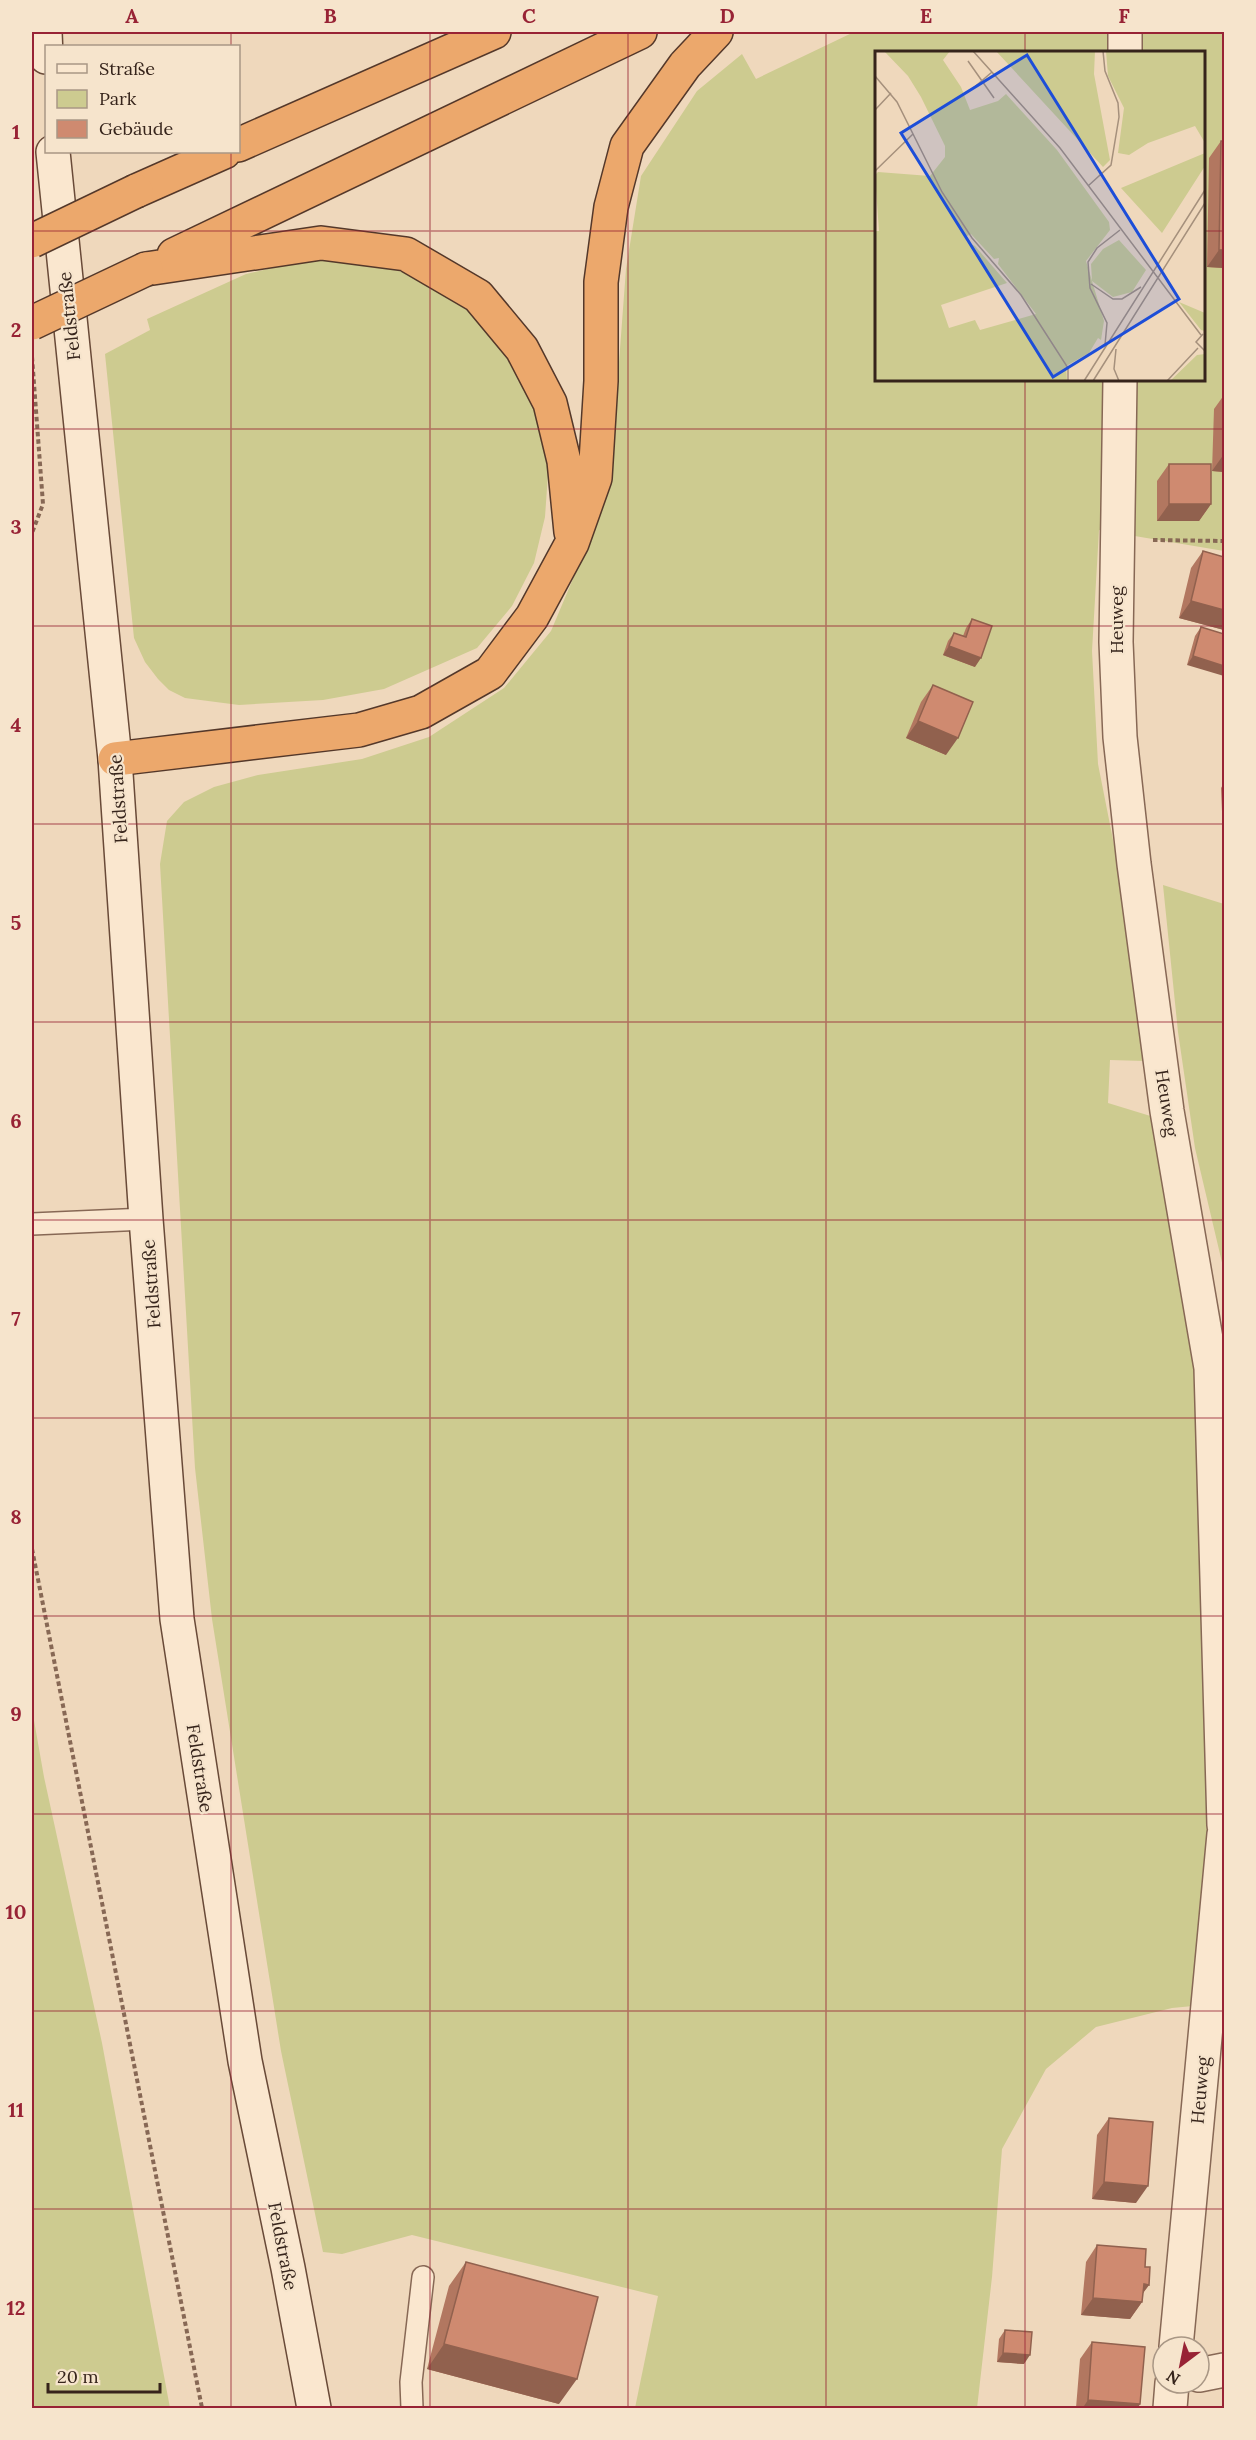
<svg xmlns="http://www.w3.org/2000/svg" width="1256" height="2440" font-family="Lora,serif">
<style>
.green{fill:#cdcb90;fill-rule:evenodd}
.lines{fill:none;stroke-linecap:round;stroke-linejoin:round}
.service-casing{stroke:#876855;stroke-width:24}
.minor-casing{stroke:#876855;stroke-width:36}
.secondary-casing{stroke:#694a38;stroke-width:36}
.trunk-casing{stroke:#54382a;stroke-width:36}
.path{stroke:#876855;stroke-width:4;stroke-dasharray:4.5 3;stroke-linecap:butt}
.service{stroke:#fae7cf;stroke-width:21}
.minor{stroke:#fae7cf;stroke-width:33}
.secondary{stroke:#fae7cf;stroke-width:33}
.trunk{stroke:#eca86c;stroke-width:33}
.trunk-bridge-casing{stroke:#54382a;stroke-width:36;stroke-linecap:butt}
.trunk-bridge{stroke:#eca86c;stroke-width:33}
.wall{fill:#b27760}
.shaded-wall{fill:#91614e}
.building{fill:#cf8a70;stroke:#91614e;stroke-width:1.5}
.grid{fill:none;stroke:#982335;stroke-width:1.5;stroke-opacity:0.55}
.labels{text-anchor:middle;dominant-baseline:central;stroke-width:4.5;stroke-linejoin:round;paint-order:stroke}
.street-label{font-size:18px;fill:#36241b;stroke:#f6e4cc}
.inset-road{fill:none;stroke:#a5907c;stroke-width:1.5}
.view{fill:#1d4ed8;fill-opacity:0.15;stroke:#1d4ed8;stroke-width:3}
.inset-edge{fill:none;stroke:#36241b;stroke-width:3}
.neatline{fill:none;stroke:#982335;stroke-width:2}
.grid-label{font-size:20px;text-anchor:middle;font-weight:bold;fill:#982335}
</style>
<rect width="100%" height="100%" fill="#efd8bc"/>
<path class="green" d="M854 32H1224V551L1099 530 1092 651 1098 764 1116 855 1145 1061 1110 1060 1108 1103 1157 1118 1202 1399 1224 2003 1172 2008 1096 2027 1046 2069 1002 2149 992 2277 977 2408H635L658 2296 412 2235 342 2254 323 2252 281 2051 212 1619 195 1468 160 864 167 821 184 802 214 787 258 775 362 759 429 737 504 688 551 631 586 548 610 482 626 269 641 176 697 91 742 54 756 79ZM876 52H1204V380H876Z
M306 260 370 263 421 277 472 308 520 364 540 415 549 460 545 517 534 563 512 606 477 648 384 689 323 700 239 705 185 698 169 690 158 679 145 662 134 638 105 354 150 330 147 319 246 274Z
M1163 885 1224 904V1271L1195 1148 1178 1032Z
M32 1709 44 1777 102 2043 170 2408H32Z"/>
<g class="lines">
<g class="service-casing">
<path id="service" d="M32 1224 146 1219
M412 2408 411 2382 423 2277"/>
</g>
<g class="minor-casing">
<path id="minor" d="M1125 32V52
M1120 380 1116 642 1120 737 1134 864 1167 1111 1211 1368 1224 1825
M1176 2347 1224 1834
M1199 2375 1224 2370
M1170 2408 1172 2383"/>
</g>
<g class="secondary-casing">
<path id="secondary" d="M45 32 46 57
M53 152 115 759 146 1219 177 1619 245 2061 288 2268 314 2408"/>
</g>
<g class="trunk-casing">
<path id="trunk" d="M238 145 494 32
M136 191 224 152
M174 255 640 32
M146 269 321 243 406 254 478 296 522 349 550 403 564 461 571 532
M115 759 359 730 421 712 490 673 532 617 572 543 595 478 601 381V282L611 207 627 146 685 65 716 32"/>
</g>
<path class="path" d="M32 357 43 504 32 533
M1153 540 1224 541
M32 1549 202 2408"/>
<use href="#service" class="service"/>
<use href="#minor" class="minor"/>
<use href="#secondary" class="secondary"/>
<use href="#trunk" class="trunk"/>
<g class="trunk-bridge-casing">
<path id="trunk-bridge" d="M32 241 136 191
M32 323 146 269"/>
</g>
<use href="#trunk-bridge" class="trunk-bridge"/>
</g>
<path class="wall" d="M1221 141H1224V268L1207 267 1209 158Z
M1224 395V472L1212 471 1214 409Z
M1169 464 1211 504 1199 521H1157V481Z
M1203 551 1224 557V630L1179 618 1191 568Z
M972 619 975 667 943 655 948 641 954 633 963 636 966 628Z
M1201 627 1224 634 1187 665 1195 636Z
M933 685 946 755 906 738 921 702Z
M1224 783V859L1221 788Z
M1109 2118 1136 2203 1092 2199 1097 2135Z
M1097 2245 1145 2267 1149 2285 1143 2293 1142 2302 1130 2319 1081 2315 1086 2262Z
M466 2262 559 2404 427 2369 449 2286Z
M1005 2330 1024 2364 997 2362 999 2339Z
M1092 2342 1140 2404 1137 2409H1063L1064 2407 1076 2408 1080 2359Z"/>
<path class="shaded-wall" d="M1219 250H1224V268L1207 267Z
M1224 454V472L1212 471Z
M1169 504H1211L1199 521H1157Z
M1191 601 1224 610V630L1179 618Z
M949 646 981 658 975 667 943 655Z
M1193 656 1224 666V676L1187 665Z
M918 721 958 738 946 755 906 738Z
M1104 2182 1148 2186 1136 2203 1092 2199Z
M1144 2284 1149 2285 1137 2301 1142 2302 1130 2319 1081 2315 1093 2298Z
M444 2344 577 2379 559 2404 427 2369Z
M1003 2353 1030 2355 1024 2364 997 2362Z
M1088 2400 1140 2404 1137 2409H1082Z"/>
<path class="building" d="M1221 141H1224V250H1219Z
M1169 464H1211V504H1169Z
M1203 551 1224 557V610L1191 601Z
M972 619 992 626 981 658 949 646 954 633 966 637Z
M1201 627 1224 634V666L1193 656Z
M933 685 973 702 958 738 918 721Z
M1109 2118 1153 2122 1148 2186 1104 2182Z
M1097 2245 1146 2249 1145 2267H1150L1149 2285 1144 2284 1142 2302 1093 2298Z
M466 2262 598 2297 577 2379 444 2344Z
M1005 2330 1032 2332 1030 2355 1003 2353Z
M1092 2342 1145 2347 1140 2404 1088 2400Z
M1064 2407 1087 2409H1064Z"/>
<path class="grid" d="M231 32V46M430 32V2408M628 32V2408M826 32V2408M1025 32V52M231 152V2408M32 231H876M1204 231H1224M1025 380V2408M32 429H1224M32 626H1224M32 824H1224M32 1022H1224M32 1220H1224M32 1418H1224M32 1616H1224M32 1814H1224M32 2011H1224M32 2209H1224"/>
<g class="labels">
<g class="street-label">
<text transform="translate(69 316) rotate(-96)">Feldstraße</text>
<text transform="translate(1116 620) rotate(-90)">Heuweg</text>
<text transform="translate(118 799) rotate(-94)">Feldstraße</text>
<text transform="translate(1167 1103) rotate(81)">Heuweg</text>
<text transform="translate(151 1284) rotate(-94)">Feldstraße</text>
<text transform="translate(200 1768) rotate(81)">Feldstraße</text>
<text transform="translate(1200 2090) rotate(-85)">Heuweg</text>
<text transform="translate(283 2246) rotate(79)">Feldstraße</text>
</g>
</g>
<g transform="translate(875 51)">
<rect width="330" height="330" fill="#efd8bc"/>
<path d="M9 0H75L68 9 86 36 95 59 123 50 131 43 182 99 234 171 235 179 211 210 229 270 226 289 223 287 214 302 191 315 192 330H0V180H4L0 124 3 121 55 125 70 106V95L46 46 33 25ZM96 183 119 208 124 207 123 213 161 263 105 279 100 269 74 277 66 254 132 232 100 195 92 191 90 186ZM121 0H220L219 23 235 109 228 116ZM231 0H330V92L320 75 273 92 254 104 243 102 249 57 233 25ZM330 102V115L287 182 246 137ZM244 189 271 219 257 241 238 246 217 230 216 213 228 198ZM304 251 330 262V280L326 279ZM330 303V330H295L322 304Z" fill="#cdcb90" fill-rule="evenodd"/>
<path class="inset-road" d="M98 0 185 97 326 284M93 10 119 47M0 25 22 51 67 141 97 187 146 244 193 317V330M96 39 117 21M0 59 16 42M0 120 38 83M213 135 236 114 244 66 243 52 230 20 228 0M216 233 238 248H247L266 236M328 283 321 291 330 300M230 294 232 272 215 237 213 211 222 197 245 179M241 298 239 318 244 330M209 330 330 139M218 330 330 152M292 330 323 297"/>
<path class="view" d="M152 4 304 248 178 326 26 82Z"/>
<rect width="330" height="330" class="inset-edge"/>
</g>
<rect width="1256" height="2440" fill="none" stroke="#f6e4cc" stroke-width="66"/>
<rect x="45" y="45" width="195" height="108" fill="#f6e4cc" stroke="#a99785" stroke-width="1.5"/>
<rect x="57" y="64" width="30" height="9" fill="#fae7cf" stroke="#a99785" stroke-width="1.5"/>
<text x="99" y="75" font-size="18" fill="#36241b">Straße</text>
<rect x="57" y="90" width="30" height="18" fill="#cdcb90" stroke="#a99785" stroke-width="1.5"/>
<text x="99" y="105" font-size="18" fill="#36241b">Park</text>
<rect x="57" y="120" width="30" height="18" fill="#cf8a70" stroke="#a99785" stroke-width="1.5"/>
<text x="99" y="135" font-size="18" fill="#36241b">Gebäude</text>
<g transform="translate(1181 2365) rotate(212)"><circle r="28" fill="#f6e4cc" stroke="#a99785" stroke-width="1.5"/>
<path d="M0-4.5L10 22L0 15L-10 22Z" fill="#982335"/>
<text y="-9" font-size="16" font-weight="bold" text-anchor="middle" fill="#36241b">N</text>
</g>
<path d="M48 2383v9h112v-9" fill="none" stroke="#36241b" stroke-width="3"/>
<text x="57" y="2383" font-size="18" fill="#36241b" stroke="#f6e4cc" stroke-width="4.5" paint-order="stroke">20 m</text>
<rect x="33" y="33" width="1190" height="2374" class="neatline"/>
<g class="grid-label">
<text x="132" y="23">A</text>
<text x="330" y="23">B</text>
<text x="529" y="23">C</text>
<text x="727" y="23">D</text>
<text x="926" y="23">E</text>
<text x="1124" y="23">F</text>
<text x="16" y="139">1</text>
<text x="16" y="337">2</text>
<text x="16" y="534">3</text>
<text x="16" y="732">4</text>
<text x="16" y="930">5</text>
<text x="16" y="1128">6</text>
<text x="16" y="1326">7</text>
<text x="16" y="1524">8</text>
<text x="16" y="1721">9</text>
<text x="16" y="1919">10</text>
<text x="16" y="2117">11</text>
<text x="16" y="2315">12</text>
</g>
</svg>
